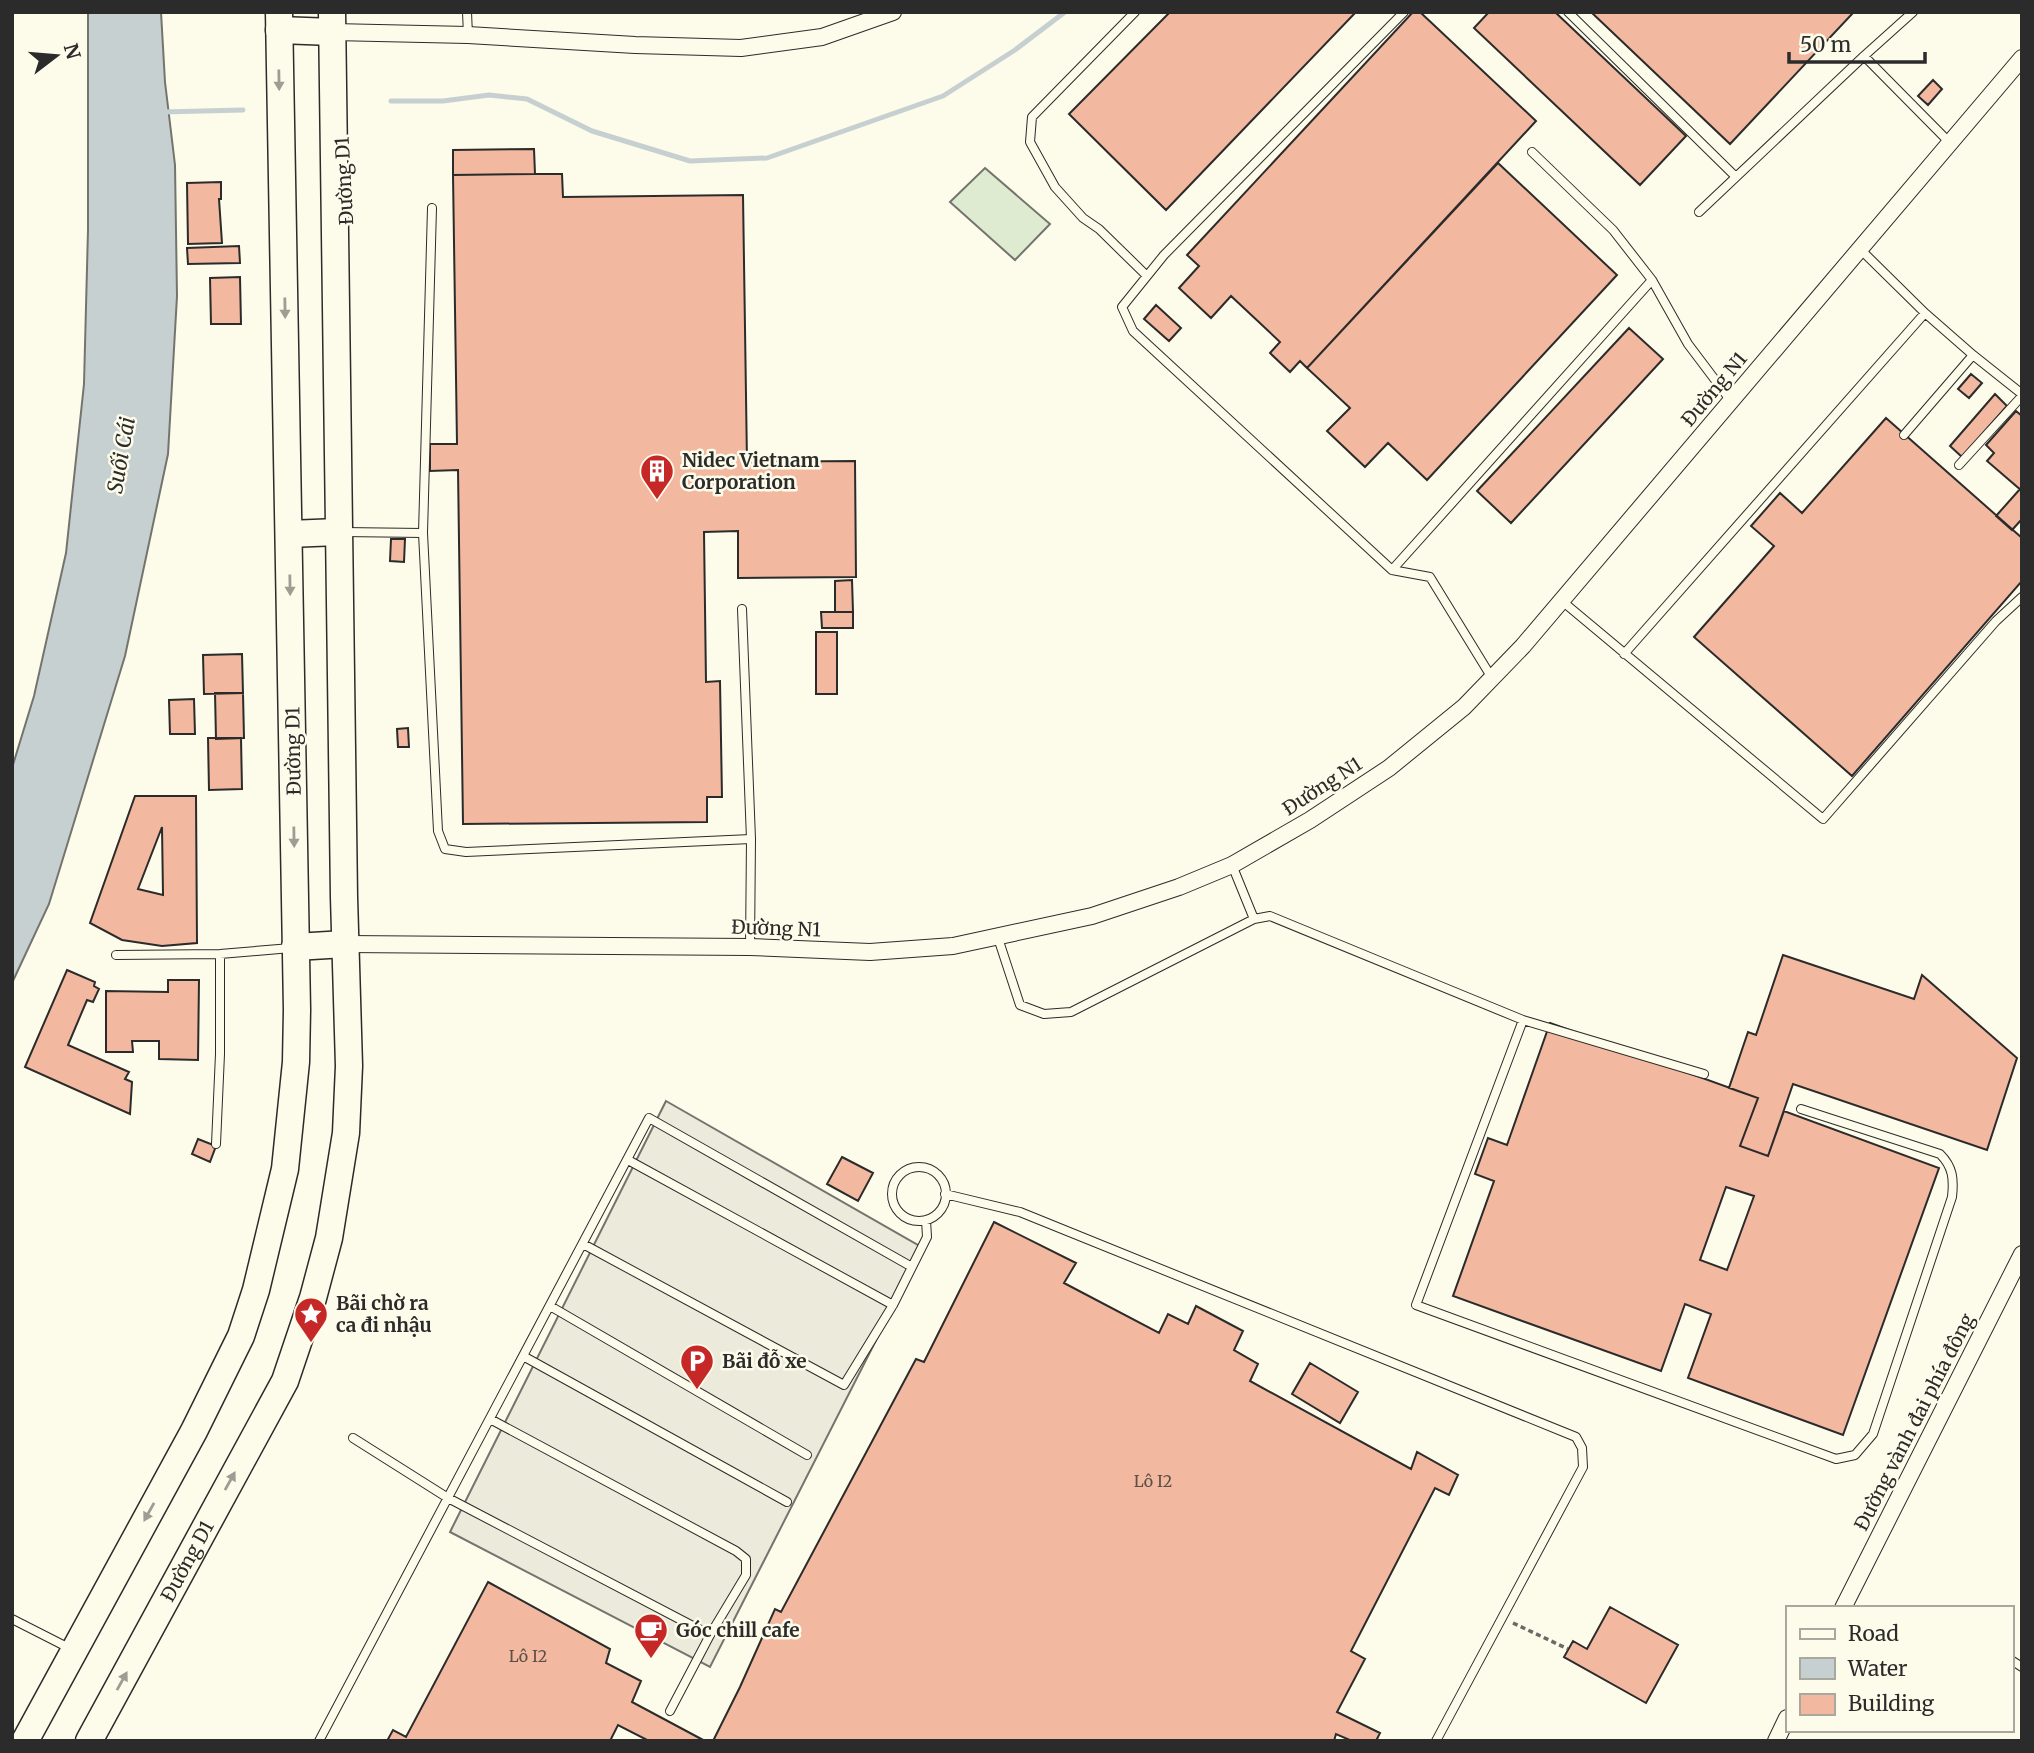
<svg xmlns="http://www.w3.org/2000/svg" width="2034" height="1753" font-family="Merriweather,serif">
<style>
.green{fill:#deebd1;stroke:#74746e;stroke-width:2}
.parking{fill:#eceadb;stroke:#74746e;stroke-width:2}
.water{fill:#c7d0d0;stroke:#74746e;stroke-width:2}
.lines{fill:none;stroke-linecap:round;stroke-linejoin:round}
.stream{stroke:#c7d0d0;stroke-width:5}
.building{fill:#f2b8a0;stroke:#2b2b2b;stroke-width:2;fill-rule:evenodd}
.service-casing{stroke:#2b2b2b;stroke-width:10}
.minor-casing{stroke:#2b2b2b;stroke-width:18}
.primary-casing{stroke:#2b2b2b;stroke-width:29}
.path{stroke:#6a6964;stroke-width:3.5;stroke-dasharray:5 3.5;stroke-linecap:butt}
.service{stroke:#fdfbea;stroke-width:8}
.minor{stroke:#fdfbea;stroke-width:16}
.primary{stroke:#fdfbea;stroke-width:26}
.oneway{fill:#9e9d94}
.labels{text-anchor:middle;dominant-baseline:central;stroke-width:5;stroke-linejoin:round;paint-order:stroke}
.number-label{font-size:16px;fill:#5d4e48}
.street-label{font-size:19px;fill:#2b2b2b;stroke:#fdfbea}
.poi-label{font-size:19px;font-weight:bold;fill:#2b2b2b;stroke:#fdfbea;text-anchor:start}
.water-label{font-size:21px;font-style:italic;fill:#2b2b2b;stroke:#fdfbea}
</style>
<rect width="100%" height="100%" fill="#fdfbea"/>
<path class="green" d="M985 168 1050 224 1015 260 950 202Z"/>
<path class="parking" d="M666 1101 923 1248 710 1667 450 1532Z"/>
<path class="water" d="M88 12H161L165 82 175 165 177 296 168 454 125 656 49 904 12 983V768L34 696 66 553 84 384 88 230Z"/>
<g class="lines">
<path class="stream" d="M391 101H443L489 95 527 99 592 131 690 161 767 158 943 96 1015 50 1065 12
M162 112 243 110"/>
</g>
<path class="building" d="M1170 12H1356L1166 210 1069 114Z
M1413 12H1420L1536 121 1307 368 1300 361 1290 372 1270 353 1280 342 1231 296 1211 318 1179 288 1199 266 1187 255Z
M1489 12H1555L1686 136 1640 185 1474 28Z
M1591 12H1850L1852 14 1730 144Z
M1933 80 1942 89 1928 105 1918 96Z
M534 149 535 174 453 175V150Z
M1498 163 1617 275 1427 480 1388 443 1365 467 1327 431 1350 408 1307 368Z
M535 174H562L563 197 743 195 747 462 855 461 856 577 738 578V531L704 532 706 682 720 681 722 797H707V822L463 824 458 470 430 471V444H457L453 175Z
M221 182V199H219L222 243 188 244 187 183Z
M239 246 240 263 188 264 187 248Z
M240 277 241 324H211L210 278Z
M1156 305 1181 328 1169 341 1144 319Z
M1629 328 1663 359 1511 523 1477 491Z
M1971 374 1982 383 1969 398 1958 389Z
M1995 394 2007 406 1962 457 1950 446Z
M2016 411 2022 416V491L1987 461 1994 453 1986 445Z
M1886 418 2022 538V581L1852 776 1694 637 1774 546 1751 526 1780 493 1802 513Z
M2020 489 2022 491V519L2012 530 1996 516Z
M391 539H405L404 562 390 561Z
M852 580 853 612H835V581Z
M821 612H853V628H822Z
M816 632H837V694H816Z
M242 654 243 693 204 694 203 655Z
M215 693H243L244 738 216 739Z
M194 699 195 734H170L169 700Z
M408 728 409 747H398L397 729Z
M208 738H241L242 789 209 790Z
M135 796H196L197 943 162 946 122 940 90 923ZM162 827 163 895 138 889Z
M1783 955 1914 999 1922 975 2017 1058 1987 1150 1793 1084 1768 1156 1740 1146 1758 1098 1729 1088 1748 1032 1756 1035Z
M67 970 95 982 94 986 99 989 93 1002 87 1000 68 1045 129 1072 125 1079 132 1082 130 1114 25 1067Z
M168 980H199L198 1060 159 1059V1041H132L133 1052H106V991L168 992Z
M1550 1023 1758 1098 1740 1146 1768 1156 1784 1111 1939 1168 1843 1435 1688 1378 1711 1314 1685 1304 1661 1371 1453 1296 1494 1181 1475 1174 1488 1138 1507 1145ZM1726 1187 1754 1196 1727 1270 1700 1260Z
M198 1139 216 1146 210 1162 192 1154Z
M842 1157 873 1173 858 1201 827 1184Z
M994 1222 1076 1263 1064 1283 1159 1333 1168 1314 1188 1324 1196 1306 1243 1331 1234 1350 1258 1364 1250 1381 1411 1469 1417 1452 1458 1475 1449 1495 1435 1488 1351 1651 1365 1659 1337 1712 1380 1733 1376 1741H1352L1336 1734 1334 1741H713L740 1687 775 1609 781 1612 916 1359 924 1362Z
M1310 1363 1358 1392 1340 1423 1292 1394Z
M488 1582 610 1649 606 1663 641 1681 632 1702 705 1741H649L618 1725 610 1741H387L393 1730 406 1737Z
M1610 1607 1678 1645 1646 1703 1564 1657 1573 1641 1587 1649Z"/>
<g class="lines">
<g class="service-casing">
<path id="service" d="M467 12 468 35
M1135 12 1032 117 1030 142 1055 187 1083 218 1099 229 1147 276
M1404 12 1164 255 1122 307 1133 331 1392 570 1430 577 1492 678
M1568 12 1736 177
M1864 56 1913 12
M432 208 423 533 438 831 445 849 466 852 751 839
M1699 212 1864 56 1950 143
M1860 249 1925 313 1973 355 1904 435
M1652 280 1688 344 1731 401
M1973 355 2022 394
M1959 465 2022 396
M342 532 423 533
M1392 570 1652 280 1613 230 1532 152
M1562 601 1823 819 1996 621 2022 597
M742 609 751 839 750 947
M1624 654 1925 313
M1232 865 1254 919
M998 938 1020 1005 1044 1014 1071 1012 1254 919 1270 916 1523 1020 1704 1074
M116 955 220 954 291 948
M1523 1020 1416 1305 1836 1459 1855 1455 1873 1434 1952 1197C1954 1179 1953 1167 1940 1154L1801 1109
M216 1144 220 1054V954
M628 1160 893 1305
M892 1194a27 27 0 1 1 54 0a27 27 0 1 1-54 0Z
M945 1194 1020 1212 1576 1437 1582 1448 1583 1467 1436 1741
M583 1244 844 1385 893 1305 927 1237 926 1220
M550 1306 807 1455
M523 1356 787 1502
M490 1419 736 1551 746 1559V1575L710 1635 670 1711
M353 1438 448 1498 710 1635
M12 1619 71 1649
M2011 1660 2022 1667
M319 1741 649 1118 912 1267"/>
</g>
<g class="minor-casing">
<path id="minor" d="M333 32 468 35 635 45 741 48 822 37 893 12
M345 944 750 947 870 952 953 946 1092 916 1179 887 1232 865 1310 820 1389 768 1464 707 1523 646 2022 58
M1843 1608 2022 1254
M1776 1741 1787 1718"/>
</g>
<g class="primary-casing">
<g id="primary">
<path d="M279 30 333 32"/>
<path d="M289 534 338 532"/>
<path d="M295 947 345 944"/>
<path d="M25 1741 194 1431 241 1336 256 1290 285 1169 296 1062 297 1010 279 12"/>
<path id="s1" d="M89 1741 285 1381 313 1298 329 1238 346 1133 349 1066 344 897 332 12"/>
</g>
</g>
<path class="path" d="M1513 1623 1568 1649"/>
<use href="#service" class="service"/>
<use href="#minor" class="minor"/>
<use href="#primary" class="primary"/>
</g>
<defs><path id="oneway-solid" d="M-6-.8H1V-3.2L6.5 0L1 3.2V.8H-6Z" transform="scale(1.75)"/></defs>
<g class="oneway">
<use href="#oneway-solid" transform="translate(279 80) rotate(89)"/>
<use href="#oneway-solid" transform="translate(285 308) rotate(89)"/>
<use href="#oneway-solid" transform="translate(290 585) rotate(89)"/>
<use href="#oneway-solid" transform="translate(294 837) rotate(89)"/>
<use href="#oneway-solid" transform="translate(230 1481) rotate(-61)"/>
<use href="#oneway-solid" transform="translate(149 1512) rotate(119)"/>
<use href="#oneway-solid" transform="translate(122 1681) rotate(-61)"/>
</g>
<defs>
<g id="building-pin" transform="scale(1.75)"><path d="M0 17L-7.5 6A9.5 9.5 0 1 1 7.5 6Z" fill="#c62828" stroke="#fdfbea"/><path d="M-4-6H4V6H1V3H-1V6H-4ZM-2.5-4.3h1.7v1.8h-1.7ZM.8-4.3h1.7v1.8H.8ZM-2.5-1h1.7V.8h-1.7ZM.8-1h1.7V.8H.8Z" fill="#fff"/></g>
<g id="sight-pin" transform="scale(1.75)"><path d="M0 17L-7.5 6A9.5 9.5 0 1 1 7.5 6Z" fill="#c62828" stroke="#fdfbea"/><path d="M0-6L1.8-2.2L6-1.7L2.9 1.2L3.7 5.4L0 3.3L-3.7 5.4L-2.9 1.2L-6-1.7L-1.8-2.2Z" fill="#fff"/></g>
<g id="parking-pin" transform="scale(1.75)"><path d="M0 17L-7.5 6A9.5 9.5 0 1 1 7.5 6Z" fill="#c62828" stroke="#fdfbea"/><path d="M-3.5-5.5H1a3.5 3.5 0 0 1 0 7H-1V5.5H-3.5ZM-1-3.4V-.6H.8a1.4 1.4 0 0 0 0-2.8Z" fill="#fff"/></g>
<g id="cafe-pin" transform="scale(1.75)"><path d="M0 17L-7.5 6A9.5 9.5 0 1 1 7.5 6Z" fill="#c62828" stroke="#fdfbea"/><path d="M-5.5-4.5H6V0H3Q3 3.5 0 3.5H-2.5Q-5.5 3.5-5.5 0ZM3-3.2v2h1.7v-2ZM-6 4.5H4V6H-6Z" fill="#fff"/></g>
</defs>
<g fill-rule="evenodd">
<use href="#building-pin" x="657" y="471"/>
<use href="#sight-pin" x="311" y="1314"/>
<use href="#parking-pin" x="697" y="1361"/>
<use href="#cafe-pin" x="651" y="1630"/>
</g>
<g class="labels">
<g class="number-label">
<text x="1153" y="1481">Lô I2</text>
<text x="528" y="1656">Lô I2</text>
</g>
<g class="street-label">
<text transform="translate(344 181) rotate(-93)">Đường D1</text>
<text transform="translate(1714 389) rotate(-50)">Đường N1</text>
<text transform="translate(293 751) rotate(-91)">Đường D1</text>
<text transform="translate(1322 786) rotate(-33)">Đường N1</text>
<text transform="translate(776 928) rotate(2)">Đường N1</text>
<text transform="translate(1914 1422) rotate(-63)">Đường vành đai phía đông</text>
<text stroke="none"><textPath href="#s1" startOffset="205">Đường D1</textPath></text>
</g>
<g class="poi-label">
<text x="682" y="460">Nidec Vietnam<tspan x="682" dy="22">Corporation</tspan></text>
<text x="336" y="1303">Bãi chờ ra<tspan x="336" dy="22">ca đi nhậu</tspan></text>
<text x="722" y="1361">Bãi đỗ xe</text>
<text x="676" y="1630">Góc chill cafe</text>
</g>
<g class="water-label">
<text transform="translate(121 455) rotate(-80)">Suối Cái</text>
</g>
</g>
<rect width="2034" height="1753" fill="none" stroke="#2b2b2b" stroke-width="28"/>
<rect x="1786" y="1606" width="228" height="126" fill="#fdfbea" stroke="#a9a89e" stroke-width="2"/>
<rect x="1800" y="1629" width="35" height="10" fill="#fdfbea" stroke="#a9a89e" stroke-width="2"/>
<text x="1848" y="1641" font-size="21" fill="#2b2b2b">Road</text>
<rect x="1800" y="1658" width="35" height="21" fill="#c7d0d0" stroke="#a9a89e" stroke-width="2"/>
<text x="1848" y="1676" font-size="21" fill="#2b2b2b">Water</text>
<rect x="1800" y="1694" width="35" height="21" fill="#f2b8a0" stroke="#a9a89e" stroke-width="2"/>
<text x="1848" y="1711" font-size="21" fill="#2b2b2b">Building</text>
<g transform="translate(56 56) rotate(74)" stroke="#fdfbea" stroke-width="5" paint-order="stroke">
<path d="M0-5L12 26L0 18L-12 26Z" fill="#2b2b2b"/>
<text y="-10" font-size="19" font-weight="bold" text-anchor="middle" fill="#2b2b2b">N</text>
</g>
<path d="M1789 52v10h136v-10" fill="none" stroke="#2b2b2b" stroke-width="3.5"/>
<text x="1800" y="52" font-size="21" fill="#2b2b2b" stroke="#fdfbea" stroke-width="5" paint-order="stroke">50 m</text>
</svg>
